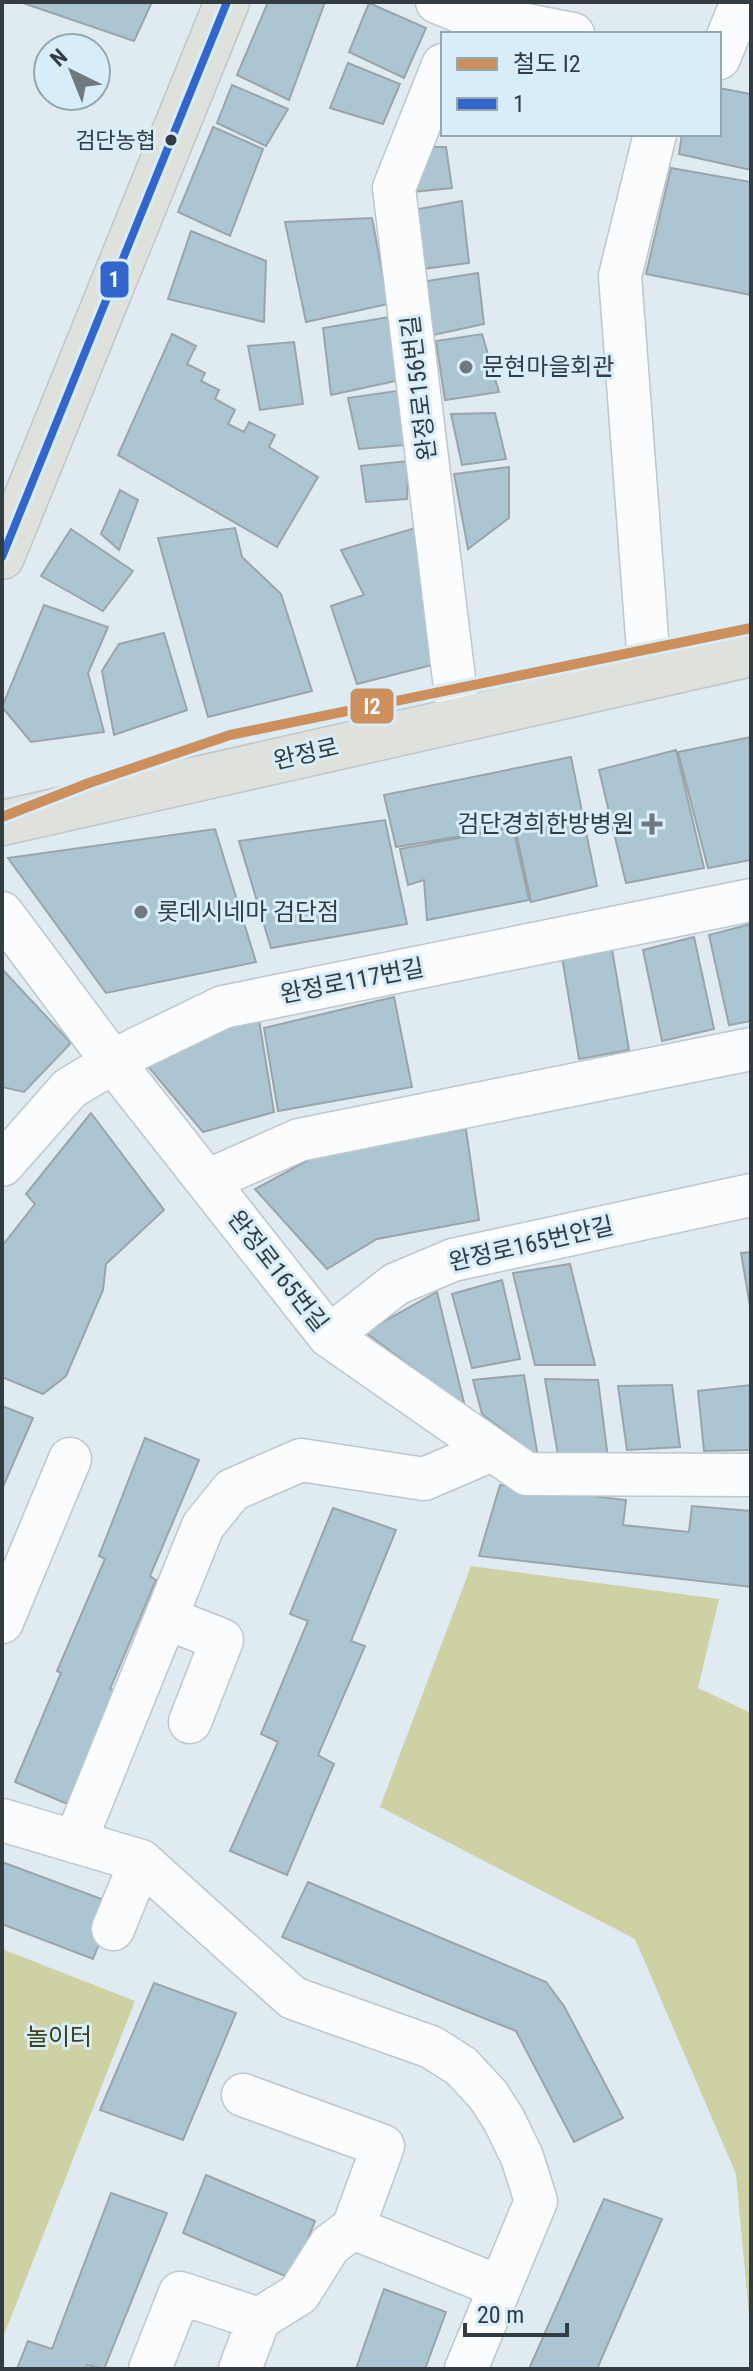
<svg xmlns="http://www.w3.org/2000/svg" width="753" height="2371" font-family="'Roboto Condensed','Noto Sans KR',sans-serif">
<style>
.green{fill:#cdd1a3}
.building{fill:#abc6d2;stroke:#9ba5a9;stroke-width:2}
.lines{fill:none;stroke-linecap:round;stroke-linejoin:round}
.minor-casing{stroke:#bdc7cc;stroke-width:45}
.major-casing{stroke:#c0c6c9;stroke-width:47}
.minor{stroke:#fafcfd;stroke-width:42}
.major{stroke:#dfe1dc;stroke-width:44}
.bus-1-casing{stroke:#d7edf9;stroke-width:14}
.bus-1{stroke:#36c;stroke-width:8}
.rail-1-casing{stroke:#d7edf9;stroke-width:16}
.rail-1{stroke:#cd8f5b;stroke-width:10}
.bus-dot{fill:#333c41;stroke:#d7edf9;stroke-width:3}
.poi-dot{fill:#6f797f;stroke:#d7edf9;stroke-width:3}
.labels{text-anchor:middle;dominant-baseline:central;stroke-width:6;stroke-linejoin:round;paint-order:stroke}
.bus-label{font-size:22px;fill:#333c41;stroke:#d7edf9;text-anchor:end}
.poi-label{font-size:24px;fill:#333c41;stroke:#d7edf9;text-anchor:start}
.street-label{font-size:24px;fill:#333c41;stroke:#d7edf9}
.park-label{font-size:24px;fill:#403f14;stroke:#d7edf9}
.line-badge{stroke:#d7edf9;stroke-width:3}
.badge-label{font-size:22px;text-anchor:middle;font-weight:bold;fill:#fff}
</style>
<rect width="100%" height="100%" fill="#dfebf1"/>
<path class="green" d="M471 1566 719 1599 698 1688 751 1713V2337L736 2174 635 1939 380 1807Z
M2 1949 135 2001 2 2340Z"/>
<path class="building" d="M20 2H152L134 41Z
M268 2H325L289 100 237 75Z
M369 3 426 28 404 78 349 52Z
M348 63 400 84 383 124 330 108Z
M232 85 288 109 266 146 217 123Z
M719 88 751 94V170L679 154 682 134H719Z
M213 127 263 149 230 236 178 212Z
M424 147H446L452 188 411 192Z
M671 168 751 182V295L646 274Z
M462 201 469 263 415 270 413 210Z
M372 218 388 304 306 322 285 222Z
M191 231 266 261 264 322 168 299Z
M478 273 484 324 433 335 421 282Z
M396 316 409 378 331 395 323 328Z
M172 334 196 346 187 364 205 373 201 381 219 390 215 399 235 410 228 424 244 432 249 422 275 435 269 447 318 477 277 547 118 455Z
M482 334 499 392 445 400 436 341Z
M294 342 303 404 260 410 248 346Z
M403 390 416 444 359 449 348 398Z
M495 413 506 459 462 465 451 414Z
M408 461 407 499 366 502 361 466Z
M509 467V518L468 549 454 474Z
M120 490 138 500 119 550 101 534Z
M235 528 242 557 281 594 312 691 208 717 158 538Z
M415 528 436 664 357 684 331 606 364 595 341 550Z
M71 529 133 571 103 611 41 576Z
M44 605 108 627 88 673 104 732 31 742 2 707Z
M164 633 187 710 114 735 102 671 119 644Z
M751 737V860L708 868 678 752Z
M676 750 704 868 626 883 599 770Z
M571 757 597 886 531 902 515 827 396 847 384 795Z
M385 820 407 924 271 948 239 841Z
M513 828 529 900 427 920 424 880 408 885 400 849Z
M215 829 256 962 106 993 8 858Z
M751 924V1021L729 1025 709 935Z
M694 937 714 1029 662 1041 643 950Z
M612 949 629 1050 579 1059 562 957Z
M2 969 71 1043 24 1092 2 1087Z
M394 997 412 1087 278 1111 264 1028Z
M258 1014 274 1112 203 1132 141 1058Z
M91 1113 164 1210 106 1264 103 1290 66 1376 43 1394 2 1377V1246L35 1204 26 1194Z
M466 1129 479 1220 377 1239 327 1269 255 1189 323 1152Z
M751 1252V1306H750L741 1253Z
M570 1264 595 1365H535L513 1273Z
M502 1280 520 1359 472 1368 452 1294Z
M437 1292 465 1407 365 1332Z
M524 1375 538 1457 482 1414 473 1380Z
M545 1379 598 1380 608 1458 558 1455Z
M672 1385 680 1447 627 1450 618 1386Z
M751 1385V1450L704 1451 698 1391Z
M2 1406 33 1418 2 1489Z
M145 1438 199 1460 150 1576 156 1580 110 1689 116 1691 72 1806 15 1782 61 1673 57 1671 105 1559 99 1556Z
M500 1485 626 1500 623 1525 689 1532 692 1506 751 1511V1587L479 1556Z
M333 1508 396 1530 351 1641 365 1646 318 1755 334 1764 287 1875 230 1851 278 1742 261 1734 308 1621 290 1614Z
M2 1862 115 1904 93 1959 2 1924Z
M308 1882 546 1982 564 2006 623 2118 574 2142 516 2031 282 1937Z
M154 1983 236 2013 183 2140 100 2110Z
M206 2175 315 2221 292 2279 183 2233Z
M111 2193 167 2213 104 2369 87 2365 85 2369H17L28 2341 52 2349Z
M604 2199 662 2219 597 2369H529Z
M384 2289 446 2312 425 2369H356Z"/>
<g class="lines">
<g class="minor-casing">
<path id="minor" d="M437 2 464 13 573 34
M719 58 742 2
M443 65 394 188 459 720
M650 677 620 276 655 134
M2 913 113 1062 329 1336 527 1474 751 1475
M2 1165 70 1088 134 1050 223 1007 751 900
M207 1181 299 1140 751 1049
M329 1336 396 1284 453 1260 751 1195
M166 1618 222 1640 190 1722
M2 1622 70 1459
M2 1820 141 1861 293 1998 431 2047 461 2066 488 2095 504 2120 522 2157 536 2201 466 2369
M75 1842 203 1526 232 1490 301 1460 424 1479 492 1450
M113 1929 141 1861
M243 2095 383 2146 353 2228 500 2287
M150 2369 180 2293 259 2319
M240 2369 259 2319 299 2294 330 2245 353 2228"/>
</g>
<g class="major-casing">
<path id="major" d="M2 557 227 2
M2 823 751 654"/>
</g>
<use href="#minor" class="minor"/>
<use href="#major" class="major"/>
<g class="bus-1-casing">
<path id="bus-1" d="M2 557 227 2"/>
</g>
<use href="#bus-1" class="bus-1"/>
<g class="rail-1-casing">
<path id="rail-1" d="M2 817 89 783 230 735 751 628"/>
</g>
<use href="#rail-1" class="rail-1"/>
</g>
<circle class="bus-dot" cx="171" cy="140" r="7"/>
<g class="poi-dot">
<circle cx="466" cy="367" r="8"/>
<path d="M648 812h8v8h8v8h-8v8h-8v-8h-8v-8h8z"/>
<circle cx="141" cy="912" r="8"/>
</g>
<g class="labels">
<g class="bus-label">
<text x="156" y="140">검단농협</text>
</g>
<g class="poi-label">
<text x="482" y="367">문현마을회관</text>
<text x="634" y="824" text-anchor="end">검단경희한방병원</text>
<text x="157" y="912">롯데시네마 검단점</text>
</g>
<g class="street-label">
<text transform="translate(419 388) rotate(-97)">완정로156번길</text>
<text transform="translate(306 754) rotate(-13)">완정로</text>
<text transform="translate(352 981) rotate(-11)">완정로117번길</text>
<text transform="translate(531 1244) rotate(-13)">완정로165번안길</text>
<text transform="translate(278 1271) rotate(52)">완정로165번길</text>
</g>
<g class="park-label">
<text x="59" y="2037">놀이터</text>
</g>
</g>
<g class="line-badge">
<rect x="99" y="260" width="31" height="39" rx="8" fill="#36c"/>
<rect x="349" y="687" width="46" height="38" rx="8" fill="#cd8f5b"/>
</g>
<g class="badge-label">
<text x="114" y="287">1</text>
<text x="372" y="714">I2</text>
</g>
<rect width="753" height="2371" fill="none" stroke="#333c41" stroke-width="8"/>
<rect x="441" y="32" width="280" height="104" fill="#d7edf9" stroke="#95a6af" stroke-width="2"/>
<rect x="457" y="58" width="40" height="12" fill="#cd8f5b" stroke="#95a6af" stroke-width="2"/>
<text x="513" y="72" font-size="24" fill="#333c41">철도 I2</text>
<rect x="457" y="98" width="40" height="12" fill="#3366cc" stroke="#95a6af" stroke-width="2"/>
<text x="513" y="112" font-size="24" fill="#333c41">1</text>
<g transform="translate(72 72) rotate(317)"><circle r="38" fill="#d7edf9" stroke="#95a6af" stroke-width="2"/>
<path d="M0-6L14 30L0 20L-14 30Z" fill="#6f797f"/>
<text y="-12" font-size="22" font-weight="bold" text-anchor="middle" fill="#333c41">N</text>
</g>
<path d="M465 2323v12h102v-12" fill="none" stroke="#333c41" stroke-width="4"/>
<text x="477" y="2323" font-size="24" fill="#333c41" stroke="#d7edf9" stroke-width="6" paint-order="stroke">20 m</text>
</svg>
